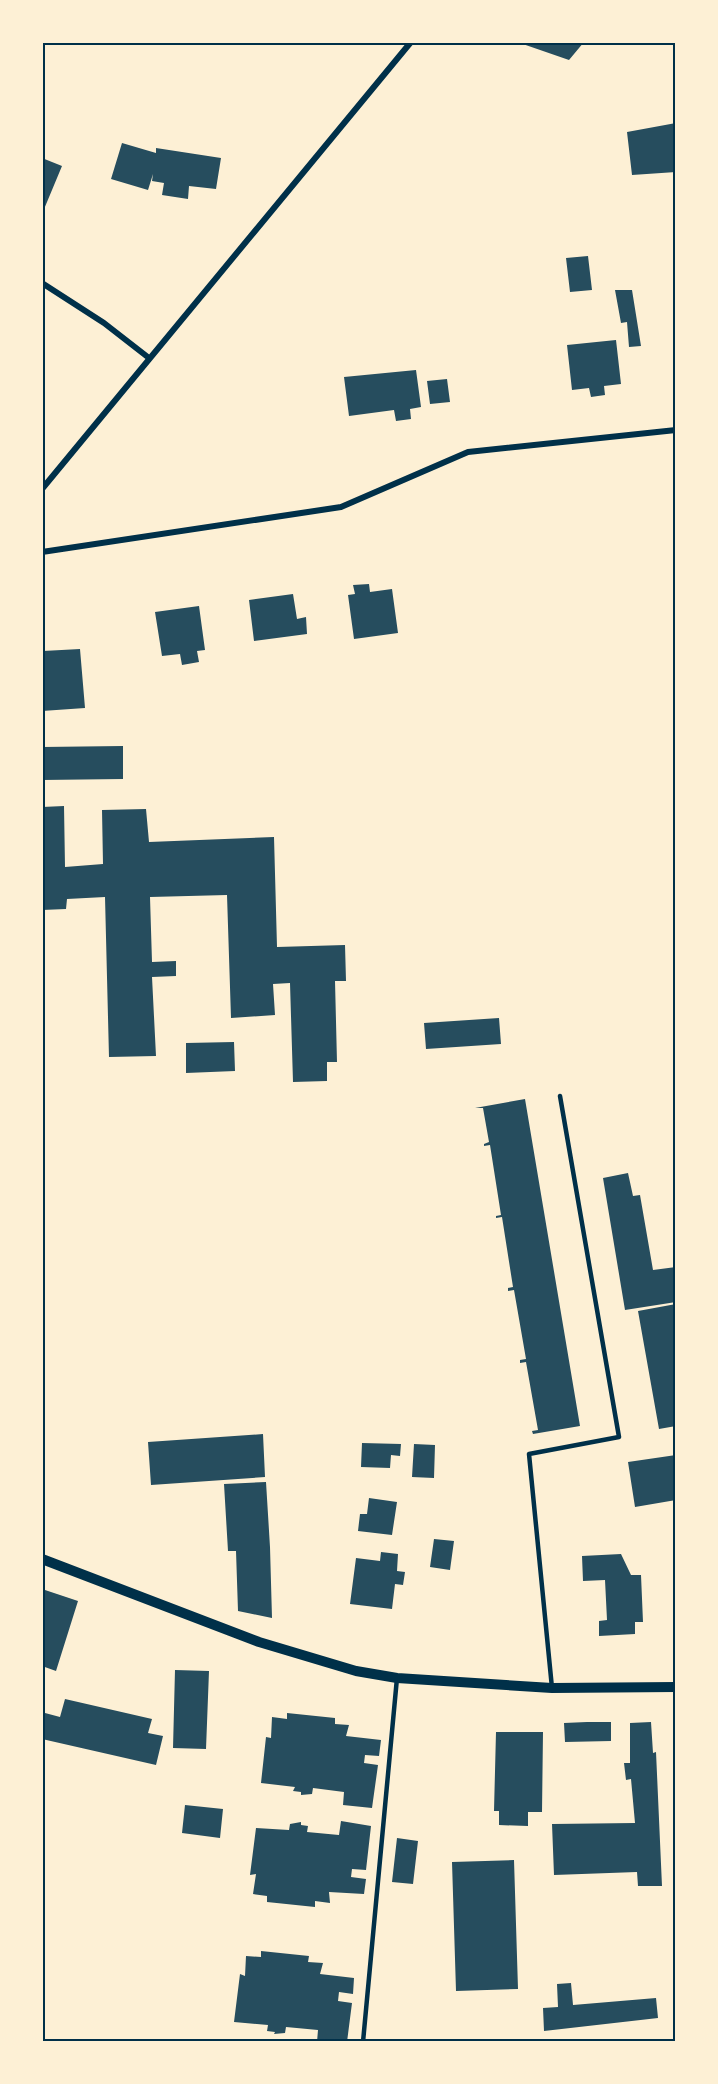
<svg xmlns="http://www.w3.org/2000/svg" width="718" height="2084" font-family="'Fira Sans',sans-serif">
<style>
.building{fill:#264d5e}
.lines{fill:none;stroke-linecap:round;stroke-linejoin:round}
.service{stroke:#003049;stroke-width:4.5}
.minor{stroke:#003049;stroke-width:6}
.tertiary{stroke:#003049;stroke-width:10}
.neatline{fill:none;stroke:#003049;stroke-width:2}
</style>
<rect width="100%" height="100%" fill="#fdf0d5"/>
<path class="building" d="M517 42H584L569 60Z
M676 123V172L632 175 627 132Z
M122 143 156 153V148L221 158 216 189 189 186 188 199 162 195 164 183 152 181 153 174 148 190 111 179Z
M42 158 62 166 42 214Z
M588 256 592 290 570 292 566 258Z
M615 290H632L641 346 629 347 627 322 621 323Z
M616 340 621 384 604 386 605 395 591 397 589 388 572 390 567 345Z
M416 370 421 407 410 409 411 419 396 421 394 410 349 416 344 377Z
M447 379 450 402 430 404 427 381Z
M369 584 370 592 392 589 398 633 354 639 348 595 355 594 353 585Z
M293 594 297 619 306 617 307 634 254 641 249 600Z
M199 606 205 650 197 651 199 662 182 665 180 654 162 656 155 612Z
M80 649 85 708 42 711 43 651Z
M123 746V779L42 780V747Z
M64 806 65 867 103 864 102 810 146 809 149 842 274 837 277 947 345 945 346 981H335L337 1062H327V1081L293 1082 290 983 273 984 275 1015 231 1018 227 895 150 897 152 962 176 961V976L152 977 156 1056 109 1057 105 897 67 899 66 909 42 910V807Z
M499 1018 501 1044 426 1049 424 1023Z
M234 1042 235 1071 186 1073V1043Z
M525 1099 580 1426 533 1434 532 1431 538 1430 526 1362 520 1363V1360L526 1359 514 1290 508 1291V1288L513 1287 502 1217 496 1218V1216L501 1215 490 1145 484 1146V1144L489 1142 483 1108H475Z
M628 1173 633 1196 640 1195 653 1270 676 1267V1302L625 1310 603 1178Z
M676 1304V1426L659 1429 638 1311Z
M263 1434 265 1477 151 1485 148 1442Z
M362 1443 401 1444 400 1456 391 1455 390 1468 361 1467Z
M414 1444 435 1445 434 1478 412 1477Z
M676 1455V1500L635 1507 628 1462Z
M266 1482 270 1547 272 1618 238 1611 236 1551H228L224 1484Z
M369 1498 397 1502 392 1535 358 1531 360 1514H367Z
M434 1539 454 1541 450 1570 430 1567Z
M381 1552 398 1554 397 1571 405 1572 403 1585 395 1584 392 1609 350 1604 356 1558 380 1561Z
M621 1554 631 1575H641L643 1622H635V1634L599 1636V1621L607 1620 605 1580 583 1581 582 1556Z
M42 1589 78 1601 56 1671 42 1666Z
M175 1670 209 1671 206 1749 173 1748Z
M65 1699 152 1719 148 1733 163 1736 156 1765 42 1739 45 1713 60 1717Z
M287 1713 335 1718V1724L349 1725 346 1736 381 1740 379 1756 365 1755 364 1763 378 1765 372 1808 343 1805 344 1792 313 1788 312 1794 301 1795V1792L293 1791 295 1787 261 1783 266 1737 271 1738 272 1717 287 1719Z
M587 1722H611V1741L565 1742 564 1723Z
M651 1722 653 1753 656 1752 662 1886H638L637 1872 554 1875 552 1824 635 1823 631 1779 626 1780 624 1763H630V1723Z
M496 1732H543L542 1812H528V1826L499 1825V1811H494Z
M185 1805 223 1809 220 1838 182 1833Z
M341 1821 371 1826 366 1870 352 1869 351 1877 366 1879 364 1894 329 1892 330 1903 315 1901V1907L267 1902V1896L253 1894 256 1874 250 1875 256 1828 289 1830 290 1824 301 1822V1825L308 1826 307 1832 339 1835Z
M397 1838 418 1841 413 1884 392 1882Z
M514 1860 518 1989 456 1991 452 1862Z
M261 1951 309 1956 308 1962 323 1963 320 1974 354 1978 353 1994 339 1992 338 2001 352 2003 347 2042H317L318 2030 286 2027 285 2033 274 2034 275 2032 267 2031 268 2025 234 2022 240 1974 245 1976 246 1956 261 1957Z
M571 1983 573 2005 656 1998 658 2018 544 2031 543 2008 558 2007 557 1984Z
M488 2039H514V2042H488Z"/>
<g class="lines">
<path class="service" d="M552 1688 529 1454 619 1437 560 1096
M363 2042 397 1678"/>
<path class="minor" d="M42 283 104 323 149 358
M42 489 411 42
M42 552 341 507 468 452 676 430"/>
<path class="tertiary" d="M42 1559 259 1642 356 1671 397 1678 552 1688 676 1687"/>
</g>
<rect width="718" height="2084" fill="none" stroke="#fdf0d5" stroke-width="87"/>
<rect x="44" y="44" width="630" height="1996" class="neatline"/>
</svg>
